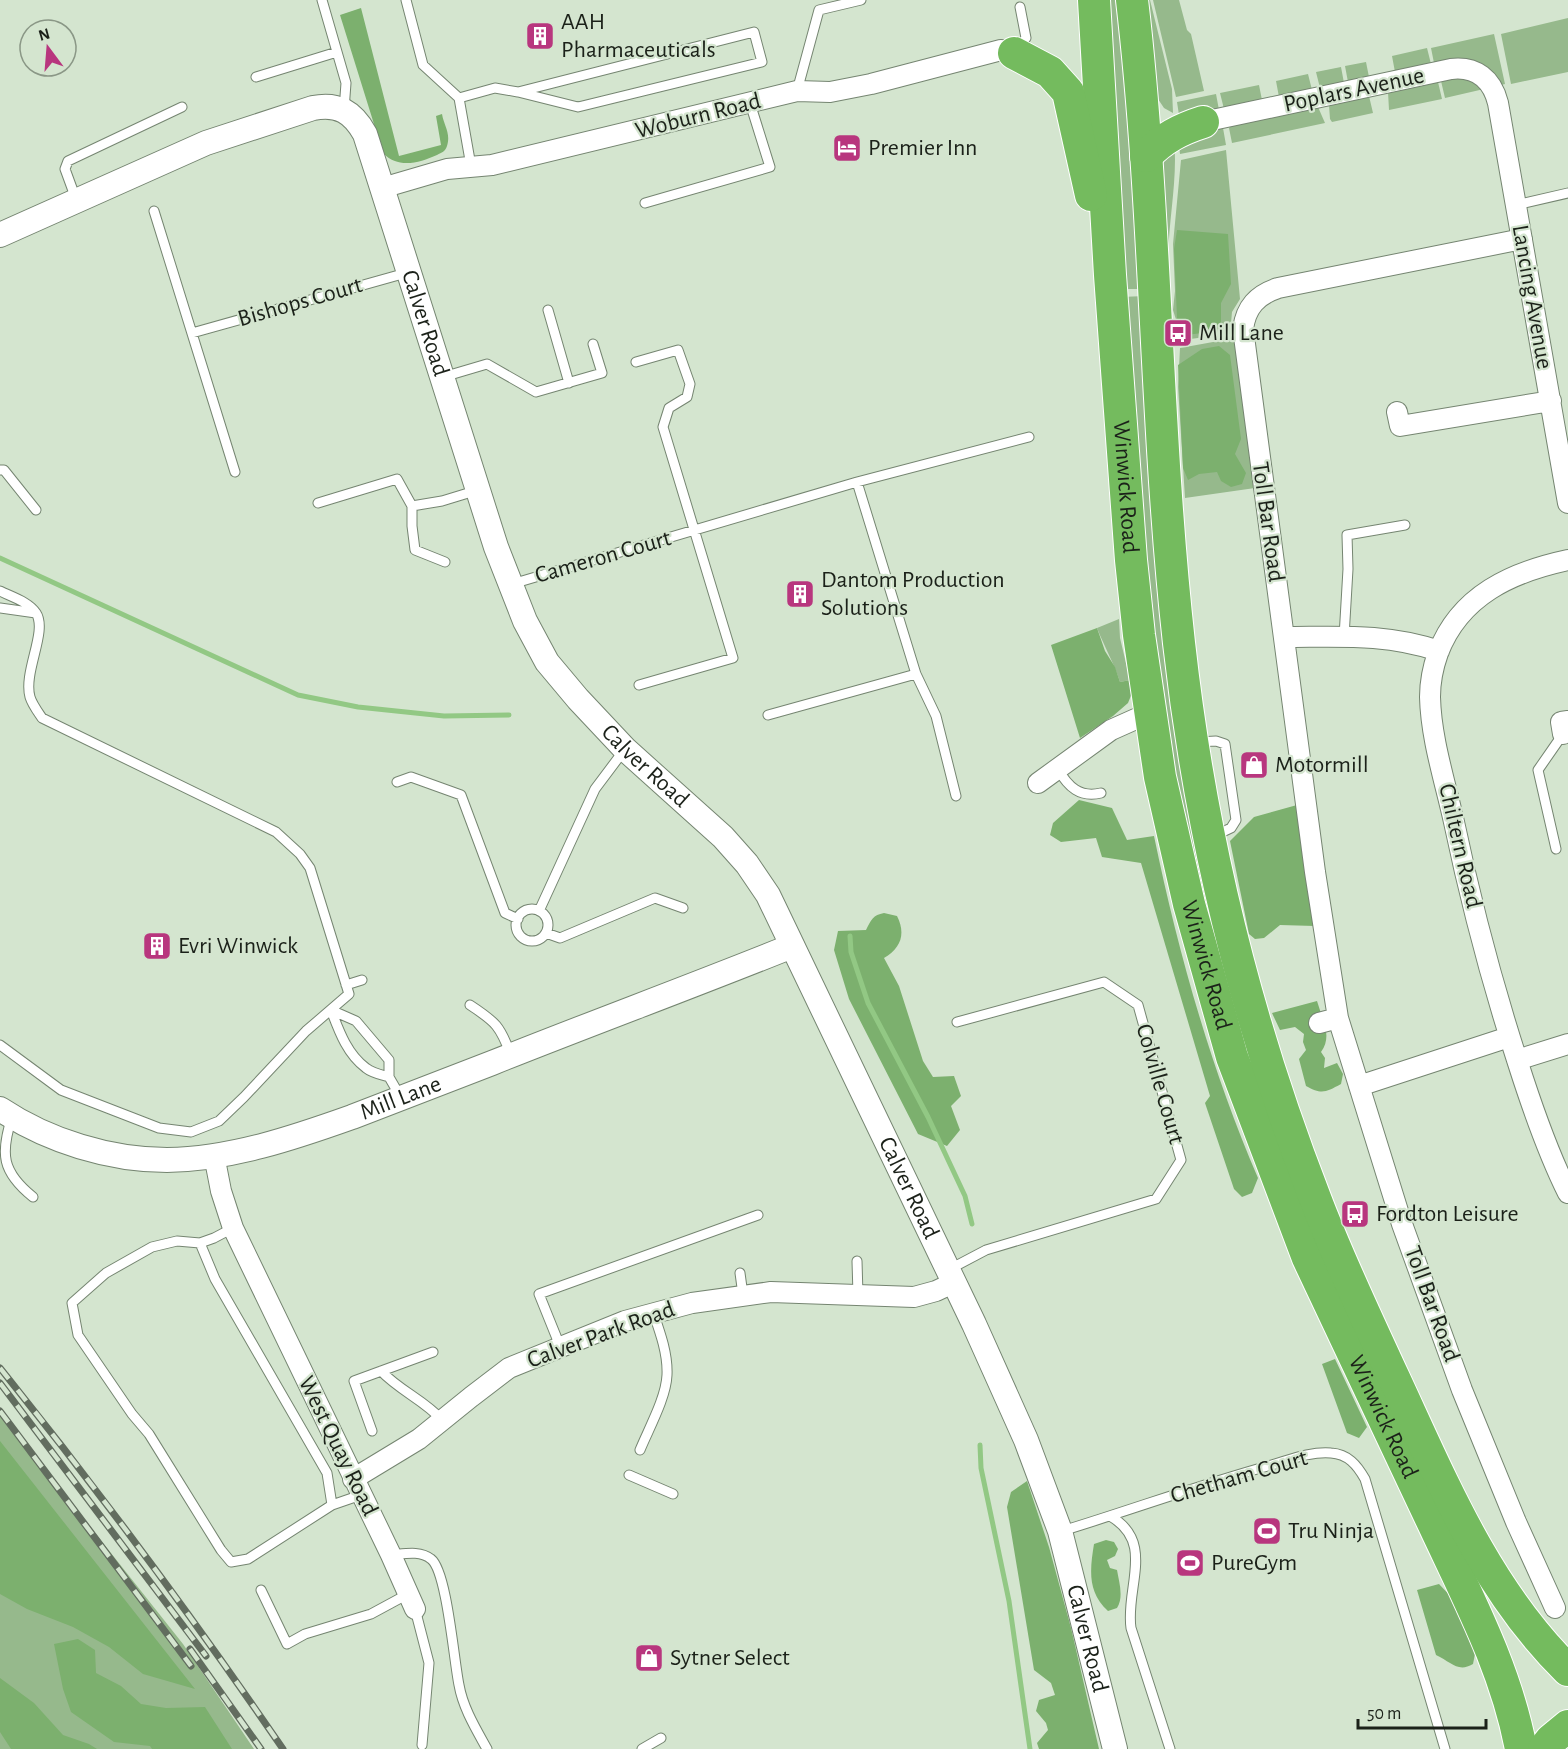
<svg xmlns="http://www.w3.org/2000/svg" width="1568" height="1749" font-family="'Alegreya Sans',sans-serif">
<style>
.green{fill:#96b98c}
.forest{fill:#7cb06e}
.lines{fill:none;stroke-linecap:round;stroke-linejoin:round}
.stream{stroke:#92c884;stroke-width:5}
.service-casing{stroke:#758571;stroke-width:11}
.minor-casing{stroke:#758571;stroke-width:22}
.tertiary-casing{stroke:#758571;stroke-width:26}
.trunk-casing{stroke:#fff;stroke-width:34}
.service{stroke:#fff;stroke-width:9}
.minor{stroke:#fff;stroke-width:20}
.tertiary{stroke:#fff;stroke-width:24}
.trunk{stroke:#74bb5e;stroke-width:32}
.rail-casing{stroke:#626d5f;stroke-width:7}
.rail{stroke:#d4e5cf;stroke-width:4.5;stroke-dasharray:14;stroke-linecap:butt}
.labels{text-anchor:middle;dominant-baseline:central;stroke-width:4.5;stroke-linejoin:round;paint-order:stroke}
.poi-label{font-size:24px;fill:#1b2119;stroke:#d4e5cf;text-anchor:start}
.street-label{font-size:24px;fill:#1b2119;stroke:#d4e5cf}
</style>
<rect width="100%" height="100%" fill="#d4e5cf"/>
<path class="green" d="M1107 0H1123L1143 289H1120Z
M1142 0H1150L1172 89 1173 113 1164 108 1158 99Z
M1153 0H1179L1187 30 1191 34 1204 91 1176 97Z
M1568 18V72L1511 84 1501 34Z
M1494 34 1505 84 1501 85C1485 54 1464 57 1434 63L1431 48Z
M1427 48 1431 64 1395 72 1392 56Z
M1366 62 1369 77 1348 82 1345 66Z
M1341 67 1344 83 1320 88 1316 72Z
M1308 74 1312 90 1279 97 1276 81Z
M1454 78H1466L1484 89 1445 98 1441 81Z
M1438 82 1442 99 1389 110 1388 92Z
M1259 85 1262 100 1224 109 1220 93Z
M1216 94 1219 110 1179 115 1177 102Z
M1369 96 1373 113 1332 122 1330 119 1329 105Z
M1318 107 1325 123 1232 143 1229 128 1231 126Z
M1223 128 1226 145 1180 154 1178 137Z
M1174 139C1179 189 1163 238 1170 288H1164L1160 160Z
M1226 150 1240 299 1232 312 1230 334 1182 340 1181 328 1178 326 1173 310 1175 291 1173 244 1181 160Z
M1145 296 1159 527 1287 1149 1234 1030 1158 710 1121 297Z
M1235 338 1255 488 1185 498 1178 387 1180 348Z
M1119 619 1120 638 1130 680 1120 682C1114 663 1104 646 1097 628Z
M0 1413 183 1644 254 1749H0Z"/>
<path class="forest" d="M361 8 399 156 441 145 436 116 442 114C444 126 451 133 447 146 445 152 442 152 437 155 419 163 398 169 383 153L340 15Z
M1177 230 1228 234 1231 284 1221 303V331L1185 335 1177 318 1174 249Z
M1219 346 1230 355 1241 439 1235 454 1246 473 1242 484 1231 487 1221 481 1217 472 1199 474 1188 480 1183 468 1178 365 1202 349Z
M1097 628 1105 651 1115 667 1120 682 1130 680 1132 693 1128 703 1113 716 1080 738 1051 645Z
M1079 800 1112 808 1127 840 1154 836C1178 952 1211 1069 1258 1178L1252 1193 1242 1197 1234 1189 1205 1103 1210 1096 1141 863 1102 857 1096 838 1061 842 1050 835 1053 823Z
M1297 805 1315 926 1280 925 1264 938 1255 939 1249 934 1230 841 1254 817Z
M884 913 897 916C906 934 901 948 884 958L899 986 923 1061 933 1077 954 1076 961 1096 951 1106 960 1130 947 1146 918 1134 849 999 834 950 838 931 866 930C871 920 873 915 884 913Z
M1317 1001C1322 1019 1333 1036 1321 1052L1325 1058 1324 1068 1337 1063 1343 1074 1341 1084C1326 1092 1322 1095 1306 1086L1299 1059 1306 1050 1303 1042 1304 1034 1295 1027 1280 1030 1272 1013Z
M1335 1359 1367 1427 1359 1438 1347 1433 1322 1364Z
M0 1441 195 1689 143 1674 109 1647 73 1627 27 1609 0 1594Z
M1027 1481 1049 1547 1071 1628 1099 1749H1039L1037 1743 1048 1730 1046 1723 1036 1711 1039 1700 1055 1695 1051 1683 1034 1670 1007 1507 1011 1492Z
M1106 1540 1114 1542 1118 1549 1115 1556 1107 1560 1110 1568 1117 1570C1119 1582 1124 1597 1117 1608L1108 1611C1087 1592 1090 1569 1094 1544Z
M1439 1584 1458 1604 1477 1644 1473 1664C1458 1673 1451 1662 1436 1655L1417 1590Z
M78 1639 95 1650 96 1673 121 1686 141 1704 166 1708 205 1707 232 1749H152L150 1746 114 1742 71 1712 63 1689 54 1644Z
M0 1678 34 1703 63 1735 89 1744 97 1749H11L0 1732Z"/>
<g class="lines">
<path class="stream" d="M0 558 298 695 358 707 444 716 509 715
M850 936 851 952 868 1003 928 1117 965 1196 972 1224
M980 1445 981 1468 1009 1601 1030 1749"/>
<g class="service-casing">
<path id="service" d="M322 0 346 83 344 110
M406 0 423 65 459 98 471 166
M1017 49 1026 38 1020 7
M256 77 337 52
M797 91 819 10 861 0
M459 98 495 88 518 92 578 107 762 62 754 32 518 92
M76 199 65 169 68 161 182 107
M645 203 770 167 750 103
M1516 205 1568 193
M154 211 235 472
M548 310 569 383
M192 333 406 273
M636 362 678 350 690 384 687 397 669 408 663 427 733 658 639 685
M443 377 487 364 536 392 602 373 593 344
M0 470H4L36 510
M857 482 916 674 936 716 956 796
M318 503 397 479 412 506
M445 562 415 550 412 526V506L442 501 478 490
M512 584 857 482 1029 437
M0 591C12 597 29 602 36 613 48 631 23 672 30 697 32 704 38 712 42 718L276 832 300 854 310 868 349 994 306 1031 244 1097 219 1121 191 1132 159 1128 61 1090 0 1045
M0 608 36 613
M1344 637 1348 569 1347 535 1405 525
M768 715 916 674
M1198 742 1216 741 1225 744 1236 820 1231 828 1214 836
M1058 769C1068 787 1080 798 1101 793
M397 782 411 777 461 795 505 913 518 919
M1556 849 1538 770 1563 734
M516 925a16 16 0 1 1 32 0a16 16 0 1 1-32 0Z
M539 911 595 789 625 749
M546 933 560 938 655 898 683 908
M346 985 362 980
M470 1005C496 1022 500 1026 511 1055
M331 1010 356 1021 389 1060V1077L400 1096
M331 1010C339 1031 347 1054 366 1068 372 1073 382 1075 389 1077
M12 1117C0 1154 2 1172 33 1197
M200 1243 215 1279 327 1473 332 1505 248 1559 231 1562 221 1550 149 1434 132 1414 78 1335 72 1303 106 1273 152 1247 177 1241 200 1243 214 1238 233 1228
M857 1261 858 1295
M948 1270 986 1250 1156 1199 1181 1160 1138 1005 1104 982 957 1022
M740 1273 743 1295
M560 1346 539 1294 758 1215
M381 1371C400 1391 424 1400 442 1420
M372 1431 354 1381 433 1352
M640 1450C649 1428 666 1398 667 1375 668 1354 660 1332 653 1312
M629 1475 673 1494
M332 1505 361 1495
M1110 1516C1156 1542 1125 1588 1131 1628L1170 1749
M1062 1531C1131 1510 1199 1485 1268 1466 1287 1461 1310 1451 1331 1453 1348 1454 1357 1465 1365 1479L1445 1749
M391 1555C404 1554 420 1550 431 1559 447 1571 454 1662 459 1685 463 1708 476 1729 487 1749
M261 1590 287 1644 305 1634 371 1614 408 1594
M415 1609 429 1663 422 1745
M642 1749 661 1738"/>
</g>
<g class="minor-casing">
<path id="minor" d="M1203 122 1451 69C1476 66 1492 79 1498 103L1568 503
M382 188 447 169 492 165 797 91 830 92 871 84 1001 50 1014 53
M1522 239 1278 288C1257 295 1246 307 1243 329L1315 872 1338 1018 1402 1224 1462 1390 1516 1522 1555 1608
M1397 412 1400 426 1551 401
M1568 560C1512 572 1460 595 1438 653 1433 667 1430 682 1430 697 1431 739 1445 781 1454 822 1471 903 1492 983 1518 1063 1532 1107 1547 1151 1568 1193
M1284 637C1339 637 1385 633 1439 651
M1563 734 1561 722 1568 721
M1038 783 1111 730 1149 713
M1319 1023 1338 1018
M1517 1060 1568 1044
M1359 1086 1509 1037
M214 1155 221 1191 233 1228 391 1555 415 1609
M353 1479 419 1439 471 1397 509 1368 625 1321 692 1303 771 1292 914 1297 936 1291 953 1283"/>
</g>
<g class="tertiary-casing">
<g id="tertiary">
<path id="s1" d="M0 235 206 143 313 108C338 103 353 112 365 134L496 547 525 621 547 662 578 699 625 749 723 837 747 864 768 895 974 1324 1026 1440 1060 1531 1115 1749"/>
<path id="s2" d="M0 1109C48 1141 110 1160 167 1160 231 1159 293 1138 352 1117 399 1099 445 1081 492 1063 592 1023 693 986 792 946"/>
</g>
</g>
<g class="trunk-casing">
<g id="trunk">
<path id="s3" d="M1094 0 1110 275 1131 560 1139 635 1160 777 1189 904 1232 1057 1308 1258C1350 1347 1392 1436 1434 1525 1468 1598 1506 1669 1521 1749"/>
<path d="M1132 0C1157 213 1155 429 1179 643 1200 832 1246 1021 1315 1198 1338 1259 1366 1317 1393 1376 1441 1479 1485 1589 1568 1670"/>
<path d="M1014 53 1050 72 1068 92 1091 195"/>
<path d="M1146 156C1163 138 1181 129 1203 122"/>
<path d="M1544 1749 1551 1740 1568 1726"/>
</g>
</g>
<use href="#service" class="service"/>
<use href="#minor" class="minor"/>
<use href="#tertiary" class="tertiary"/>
<use href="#trunk" class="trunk"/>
<g class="rail-casing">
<path id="rail" d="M0 1368C99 1491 194 1619 283 1749
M0 1383 206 1656
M0 1411 191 1666
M190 1649 261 1749"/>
</g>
<use href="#rail" class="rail"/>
</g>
<defs>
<g id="building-square" transform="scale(1.5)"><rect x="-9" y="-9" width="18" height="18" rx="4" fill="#b8367e" stroke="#d4e5cf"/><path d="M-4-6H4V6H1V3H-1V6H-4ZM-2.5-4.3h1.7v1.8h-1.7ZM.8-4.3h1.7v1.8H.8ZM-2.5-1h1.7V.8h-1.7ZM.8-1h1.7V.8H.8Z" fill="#fff"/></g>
<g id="hotel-square" transform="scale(1.5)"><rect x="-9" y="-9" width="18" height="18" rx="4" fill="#b8367e" stroke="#d4e5cf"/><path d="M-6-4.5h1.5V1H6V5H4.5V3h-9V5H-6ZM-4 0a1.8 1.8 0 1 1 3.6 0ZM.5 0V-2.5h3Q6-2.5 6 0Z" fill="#fff"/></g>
<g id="bus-square" transform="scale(1.5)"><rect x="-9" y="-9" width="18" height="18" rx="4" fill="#b8367e" stroke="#d4e5cf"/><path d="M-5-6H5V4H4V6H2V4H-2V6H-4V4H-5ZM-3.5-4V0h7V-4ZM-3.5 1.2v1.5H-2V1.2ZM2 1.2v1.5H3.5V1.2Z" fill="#fff"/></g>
<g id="shop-square" transform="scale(1.5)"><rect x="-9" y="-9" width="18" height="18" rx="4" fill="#b8367e" stroke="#d4e5cf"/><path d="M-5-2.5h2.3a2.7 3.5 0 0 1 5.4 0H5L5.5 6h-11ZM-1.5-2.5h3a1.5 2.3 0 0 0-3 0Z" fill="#fff"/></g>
<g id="stadium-square" transform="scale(1.5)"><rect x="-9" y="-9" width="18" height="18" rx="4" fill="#b8367e" stroke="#d4e5cf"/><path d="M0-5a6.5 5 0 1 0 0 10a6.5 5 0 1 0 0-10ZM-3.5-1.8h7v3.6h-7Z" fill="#fff"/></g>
</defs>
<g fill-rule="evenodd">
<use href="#building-square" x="540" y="36"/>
<use href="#hotel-square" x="847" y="148"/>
<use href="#bus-square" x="1178" y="333"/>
<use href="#building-square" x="800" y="594"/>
<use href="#shop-square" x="1254" y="765"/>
<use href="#building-square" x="157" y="946"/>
<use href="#bus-square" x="1355" y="1214"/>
<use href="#stadium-square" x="1267" y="1531"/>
<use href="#stadium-square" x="1190" y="1563"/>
<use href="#shop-square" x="649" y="1658"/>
</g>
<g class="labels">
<g class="poi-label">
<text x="561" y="22">AAH<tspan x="561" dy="28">Pharmaceuticals</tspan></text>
<text x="868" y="148">Premier Inn</text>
<text x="1199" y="333">Mill Lane</text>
<text x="821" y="580">Dantom Production<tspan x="821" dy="28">Solutions</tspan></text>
<text x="1275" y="765">Motormill</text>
<text x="178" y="946">Evri Winwick</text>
<text x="1376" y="1214">Fordton Leisure</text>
<text x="1288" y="1531">Tru Ninja</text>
<text x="1211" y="1563">PureGym</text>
<text x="670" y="1658">Sytner Select</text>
</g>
<g class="street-label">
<text transform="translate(1354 90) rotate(-12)">Poplars Avenue</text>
<text transform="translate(698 116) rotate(-14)">Woburn Road</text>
<text transform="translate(1532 297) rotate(80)">Lancing Avenue</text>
<text transform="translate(300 302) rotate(-16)">Bishops Court</text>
<text stroke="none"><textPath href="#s1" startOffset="600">Calver Road</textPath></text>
<text stroke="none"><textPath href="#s3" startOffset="488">Winwick Road</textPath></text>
<text transform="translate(1268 522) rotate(82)">Toll Bar Road</text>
<text transform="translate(603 557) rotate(-16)">Cameron Court</text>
<text stroke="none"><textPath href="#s1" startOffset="1104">Calver Road</textPath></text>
<text transform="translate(1460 846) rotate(77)">Chiltern Road</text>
<text stroke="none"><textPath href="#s3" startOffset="974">Winwick Road</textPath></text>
<text transform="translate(1160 1084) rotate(74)">Colville Court</text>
<text stroke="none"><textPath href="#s2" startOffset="420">Mill Lane</textPath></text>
<text stroke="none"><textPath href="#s1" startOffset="1608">Calver Road</textPath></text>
<text transform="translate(1432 1304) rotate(70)">Toll Bar Road</text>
<text transform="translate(601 1335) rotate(-20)">Calver Park Road</text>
<text stroke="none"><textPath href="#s3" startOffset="1460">Winwick Road</textPath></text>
<text transform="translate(338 1446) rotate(64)">West Quay Road</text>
<text transform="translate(1239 1477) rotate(-16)">Chetham Court</text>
<text stroke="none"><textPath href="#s1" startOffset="2094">Calver Road</textPath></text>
</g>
</g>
<g transform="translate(48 48) rotate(344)"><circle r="28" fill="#d4e5cf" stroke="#8a9786" stroke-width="1.5"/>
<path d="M0-4.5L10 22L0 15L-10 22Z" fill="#b8367e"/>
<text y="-9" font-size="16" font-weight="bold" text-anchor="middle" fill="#1b2119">N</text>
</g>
<path d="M1358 1719v9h128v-9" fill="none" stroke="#1b2119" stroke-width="3"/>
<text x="1367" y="1719" font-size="18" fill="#1b2119" stroke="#d4e5cf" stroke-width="4.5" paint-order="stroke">50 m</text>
</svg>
